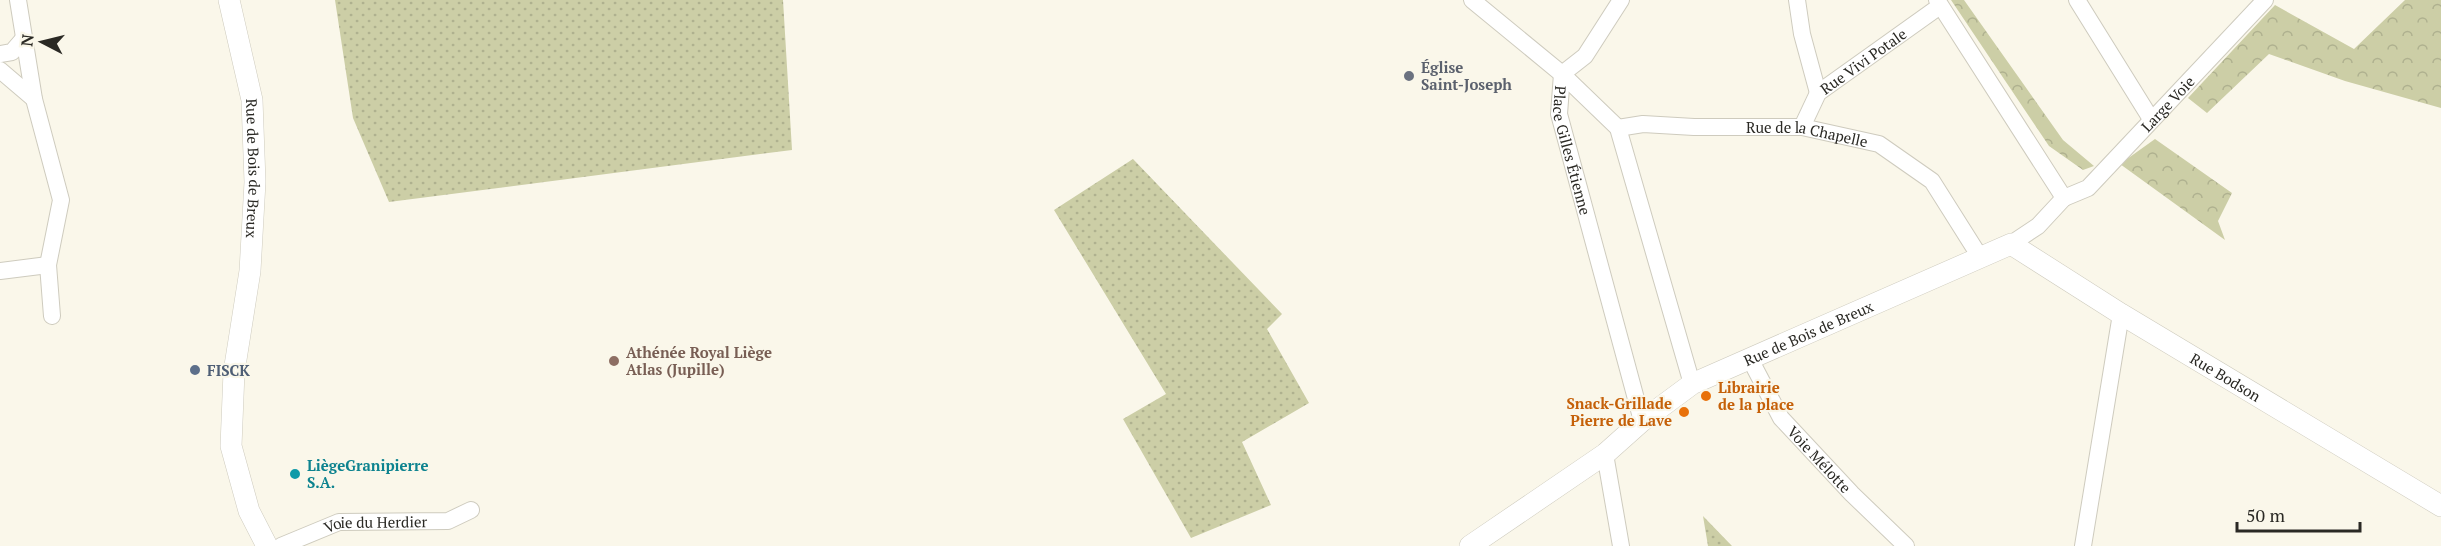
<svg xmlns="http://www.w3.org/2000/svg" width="2441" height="546" font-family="'PT Serif',serif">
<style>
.grass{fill:url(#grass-dots)}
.forest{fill:url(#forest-crowns)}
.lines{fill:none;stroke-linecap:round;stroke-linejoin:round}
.minor-casing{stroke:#cecbbe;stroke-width:18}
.tertiary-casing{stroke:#cecbbe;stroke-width:22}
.minor{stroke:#fff;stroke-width:16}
.tertiary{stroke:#fff;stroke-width:21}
.worship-dot{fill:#6b7280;stroke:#faf7ea;stroke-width:2}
.education-dot{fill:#8d6e63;stroke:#faf7ea;stroke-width:2}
.service-dot{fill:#5c6f8a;stroke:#faf7ea;stroke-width:2}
.food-dot{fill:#e8710a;stroke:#faf7ea;stroke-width:2}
.culture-dot{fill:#0f9aa8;stroke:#faf7ea;stroke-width:2}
.labels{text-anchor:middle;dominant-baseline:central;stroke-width:4.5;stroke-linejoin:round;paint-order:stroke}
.street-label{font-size:15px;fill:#2a2924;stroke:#faf7ea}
.worship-label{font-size:15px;font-weight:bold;fill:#5b616d;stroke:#faf7ea;text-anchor:start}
.education-label{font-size:15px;font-weight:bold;fill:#785e54;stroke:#faf7ea;text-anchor:start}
.service-label{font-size:15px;font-weight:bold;fill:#4e5e75;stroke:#faf7ea;text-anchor:start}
.food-label{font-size:15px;font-weight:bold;fill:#c56008;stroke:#faf7ea;text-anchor:start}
.culture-label{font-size:15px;font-weight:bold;fill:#0d838f;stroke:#faf7ea;text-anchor:start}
</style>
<defs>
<pattern id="grass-dots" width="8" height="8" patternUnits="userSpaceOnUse" patternTransform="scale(1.5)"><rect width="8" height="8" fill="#cccea6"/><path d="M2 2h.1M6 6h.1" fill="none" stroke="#afb18f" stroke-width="1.8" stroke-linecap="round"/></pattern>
<pattern id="forest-crowns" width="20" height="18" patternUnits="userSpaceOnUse" patternTransform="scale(1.5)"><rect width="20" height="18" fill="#cccea6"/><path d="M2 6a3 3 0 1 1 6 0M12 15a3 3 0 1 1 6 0" fill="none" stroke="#afb18f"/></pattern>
</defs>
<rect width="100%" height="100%" fill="#faf7ea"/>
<path class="grass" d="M335 0H783L792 150 389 202 353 118Z
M1133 159 1282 314 1267 329 1309 403 1242 442 1271 505 1191 538 1123 419 1166 394 1054 210Z
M1703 516 1732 546H1708Z"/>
<path class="forest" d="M1951 0H1964L2063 140 2094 166 2083 170 2049 146Z
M2405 0H2441V108L2345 81 2269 54 2207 113 2188 98 2275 5 2354 49Z
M2155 139 2232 193 2218 221 2225 240 2120 164Z"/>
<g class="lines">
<g class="minor-casing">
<g id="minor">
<path d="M18 0 34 99 61 200 48 265 52 316"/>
<path d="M1472 0 1562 74 1618 128 1692 384"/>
<path d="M1797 0 1802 34 1818 93"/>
<path d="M1937 0 2064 198"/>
<path d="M2077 0 2151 119"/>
<path d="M0 54 12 52 24 38"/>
<path d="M0 70 34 99"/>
<path id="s1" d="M1562 74 1559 114 1642 421"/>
<path d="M1562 74 1585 56 1621 0"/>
<path id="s2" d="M1802 127 1818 93 1940 6"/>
<path id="s3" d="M1618 128 1643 124 1694 127H1802L1879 144 1932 181 1980 257"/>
<path id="s4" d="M2064 198 2088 188 2265 0"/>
<path d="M2011 244 2038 226 2064 198"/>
<path d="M0 271 48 265"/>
<path id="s5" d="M1750 359 1781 418 1852 494 1906 546"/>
<path d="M1605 454 1621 546"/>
<path id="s6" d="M281 546 339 522 448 521 471 510"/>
<path d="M2083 546 2121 314"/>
</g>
</g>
<g class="tertiary-casing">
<g id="tertiary">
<path id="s7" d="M229 0 252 100 255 182 250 271 234 372 231 446 249 511 267 546"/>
<path id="s8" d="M1470 546 1605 454 1642 421 1692 384 2011 244 2121 314 2441 506"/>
</g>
</g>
<use href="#minor" class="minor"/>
<use href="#tertiary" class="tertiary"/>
</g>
<circle class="worship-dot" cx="1409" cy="76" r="6"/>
<circle class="education-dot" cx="614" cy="361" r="6"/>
<circle class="service-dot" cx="195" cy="370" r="6"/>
<g class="food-dot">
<circle cx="1706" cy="396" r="6"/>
<circle cx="1684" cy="412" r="6"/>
</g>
<circle class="culture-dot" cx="295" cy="474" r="6"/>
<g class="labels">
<g class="street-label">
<text stroke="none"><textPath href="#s2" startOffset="93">Rue Vivi Potale</textPath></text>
<text stroke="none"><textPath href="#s4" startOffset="142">Large Voie</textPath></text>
<text stroke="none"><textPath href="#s3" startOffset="190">Rue de la Chapelle</textPath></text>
<text stroke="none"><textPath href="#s1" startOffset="78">Place Gilles Étienne</textPath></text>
<text stroke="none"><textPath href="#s7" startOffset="171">Rue de Bois de Breux</textPath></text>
<text stroke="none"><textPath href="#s8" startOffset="402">Rue de Bois de Breux</textPath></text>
<text stroke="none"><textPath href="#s8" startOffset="876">Rue Bodson</textPath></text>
<text stroke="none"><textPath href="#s5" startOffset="123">Voie Mélotte</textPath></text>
<text stroke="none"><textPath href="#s6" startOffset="99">Voie du Herdier</textPath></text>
</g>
<g class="worship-label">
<text x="1421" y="67">Église<tspan x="1421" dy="17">Saint-Joseph</tspan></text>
</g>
<g class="education-label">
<text x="626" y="352">Athénée Royal Liège<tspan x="626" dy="17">Atlas (Jupille)</tspan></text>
</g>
<g class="service-label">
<text x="207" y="370">FISCK</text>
</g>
<g class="food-label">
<text x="1718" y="387">Librairie<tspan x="1718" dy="17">de la place</tspan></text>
<text x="1672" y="403" text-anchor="end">Snack-Grillade<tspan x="1672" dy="17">Pierre de Lave</tspan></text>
</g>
<g class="culture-label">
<text x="307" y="465">LiègeGranipierre<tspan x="307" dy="17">S.A.</tspan></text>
</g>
</g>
<g transform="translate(42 42) rotate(277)" stroke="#faf7ea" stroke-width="4.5" paint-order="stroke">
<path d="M0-4.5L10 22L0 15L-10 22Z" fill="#2a2924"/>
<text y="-9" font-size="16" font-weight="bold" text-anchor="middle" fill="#2a2924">N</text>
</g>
<path d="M2237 522v9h123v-9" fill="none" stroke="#2a2924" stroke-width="3"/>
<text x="2246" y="522" font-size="18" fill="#2a2924" stroke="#faf7ea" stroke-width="4.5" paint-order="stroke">50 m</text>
</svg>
